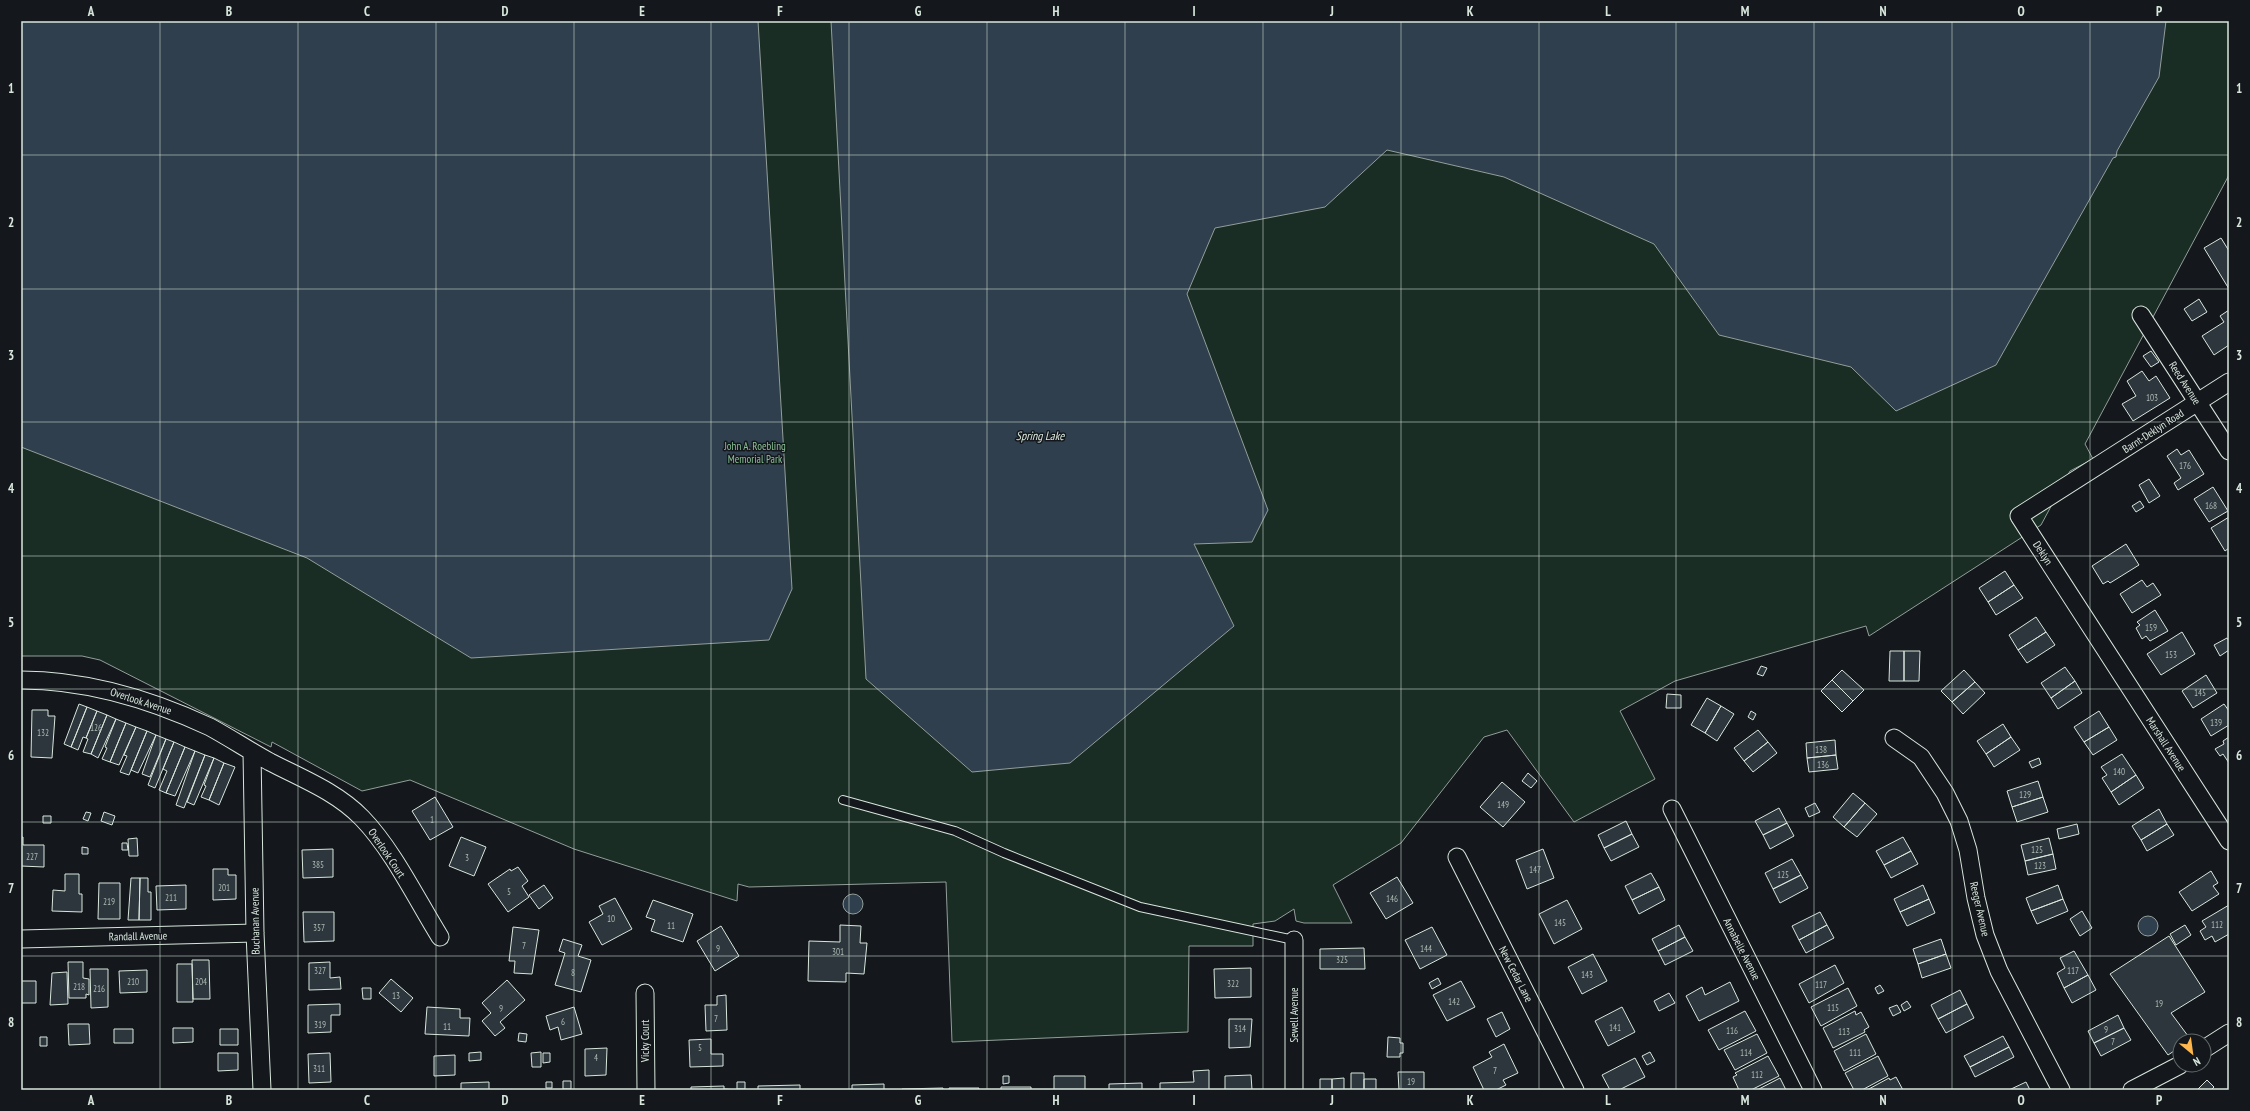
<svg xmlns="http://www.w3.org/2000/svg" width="2250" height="1111" font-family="'PT Sans Narrow',sans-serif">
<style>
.green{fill:#1a2d24;stroke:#939e99}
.water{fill:#2f3f4d;stroke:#939e99}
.building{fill:#2c363c;stroke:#d8e6dc}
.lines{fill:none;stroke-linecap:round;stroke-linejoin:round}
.service-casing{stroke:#d8e6dc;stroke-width:10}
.minor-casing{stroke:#d8e6dc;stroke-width:19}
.service{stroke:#14181c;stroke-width:8}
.minor{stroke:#14181c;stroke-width:17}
.grid{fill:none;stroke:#d8e6dc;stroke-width:1;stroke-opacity:0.55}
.labels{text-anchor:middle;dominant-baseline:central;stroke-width:3;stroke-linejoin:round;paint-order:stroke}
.number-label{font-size:9px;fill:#adbab4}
.street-label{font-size:11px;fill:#d8e6dc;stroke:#14181c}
.park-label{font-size:11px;fill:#8ac095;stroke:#14181c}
.water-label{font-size:12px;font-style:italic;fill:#d8e6dc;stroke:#14181c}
.neatline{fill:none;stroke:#d8e6dc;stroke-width:1.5}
.grid-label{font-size:13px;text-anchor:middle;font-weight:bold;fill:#d8e6dc}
</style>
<rect width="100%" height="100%" fill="#14181c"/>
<path class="green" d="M21 21H2229V175L2085 444 2093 459 2070 471 2041 525 1869 636 1866 626 1675 681 1620 711 1655 779 1574 822 1507 730 1484 737 1401 843 1333 885 1352 923H1304L1296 921 1294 909 1275 921 1253 924V946H1189L1188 1032 952 1042 946 882 749 887 738 884 737 901 574 849 410 780 362 791 272 742 271 747 100 660 82 656H21Z"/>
<path class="water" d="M21 21H758L792 589 769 640 471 658 307 558 21 447Z
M831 21H2166L2159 77 2117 151 2116 157 2113 158 1996 365 1896 411 1851 367 1719 335 1654 244 1504 177 1387 150 1325 207 1215 228 1187 294 1268 510 1252 542 1194 544 1234 626 1070 763 972 772 866 679Z
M843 904a10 10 0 1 1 20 0a10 10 0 1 1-20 0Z
M2138 926a10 10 0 1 1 20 0a10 10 0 1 1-20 0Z"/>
<path class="building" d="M2221 238 2229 251V289L2204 248Z
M2199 299 2207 312 2192 321 2184 309Z
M2229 310V345L2214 355 2202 336 2224 322 2220 316Z
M2151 351 2159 362 2151 367 2143 356Z
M2142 371 2149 381 2156 376 2170 398 2133 421 2122 404 2136 396 2127 381Z
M2177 449 2181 455 2189 450 2204 474 2178 490 2174 483 2181 478 2167 456Z
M2149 479 2160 496 2149 503 2139 485Z
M2213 487 2228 511 2209 522 2194 499Z
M2140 501 2144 507 2136 512 2132 506Z
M2229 517V548L2225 551 2211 528Z
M2126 544 2139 565 2110 583 2108 581 2103 584 2092 566Z
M2005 571 2014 585 1988 602 1979 588Z
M2142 580 2147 587 2153 583 2161 595 2132 613 2120 594Z
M2014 585 2023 598 1996 615 1988 602Z
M2155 610 2168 631 2150 641 2146 636 2142 639 2136 628 2140 625 2137 622Z
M2036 617 2046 632 2018 650 2009 635Z
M2046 632 2055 645 2027 663 2018 650Z
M2182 632 2195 654 2161 675 2147 654Z
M2227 638 2229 641V650L2220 656 2214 645Z
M1890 651H1904V681H1889Z
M1904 651H1920L1919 681H1904Z
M1761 666 1767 668 1763 676 1757 674Z
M2065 667 2075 681 2051 698 2041 683Z
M1842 670 1864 690 1853 701 1832 680Z
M1964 670 1975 682 1952 702 1941 691Z
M2206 675 2217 693 2193 708 2182 691Z
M1832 680 1853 701 1842 712 1821 691Z
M2075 681 2082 693 2058 709 2051 698Z
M1975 682 1985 693 1963 714 1952 702Z
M1667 694 1681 695V708H1666Z
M1707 698 1721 706 1705 733 1691 725Z
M79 704 87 707 71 747 64 744Z
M2224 704 2229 711V725L2211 736 2201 719Z
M1721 706 1734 714 1717 741 1705 733Z
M87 707 97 711 86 738 83 737 78 750 71 747Z
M32 710H48V716H55L52 758 31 757Z
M97 711 107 715 91 754 83 752 88 739 86 738Z
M1751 711 1756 714 1753 720 1748 717Z
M2099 711 2109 727 2084 742 2074 727Z
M107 715 116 719 98 758 91 754Z
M116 719 126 723 110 762 102 759 107 748 105 747Z
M126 723 136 727 119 765 110 762Z
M2003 724 2011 737 1986 754 1977 741Z
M136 727 147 731 129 775 120 772 127 756 124 755Z
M2109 727 2117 740 2093 755 2084 742Z
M1758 730 1768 742 1744 761 1734 748Z
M147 731 156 735 138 773 131 770Z
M156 735 166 739 150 777 142 774Z
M2011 737 2020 750 1994 767 1986 754Z
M2229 737V763L2223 754 2220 756 2215 749 2224 744 2223 741Z
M166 739 174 742 155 788 148 785Z
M1835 740 1836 755 1807 758 1806 743Z
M174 742 185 747 166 793 159 790 167 771 163 769Z
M1768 742 1777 753 1753 772 1744 761Z
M185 747 195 751 175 796 166 793Z
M195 751 205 755 184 808 176 805Z
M2122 754 2136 775 2111 792 2102 778 2107 775 2101 767Z
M205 755 214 758 194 805 187 802Z
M1836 755 1838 769 1809 772 1807 758Z
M214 758 224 763 209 800 201 797 206 786 204 785Z
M2039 758 2041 764 2032 768 2029 762Z
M224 763 235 767 219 805 209 800Z
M1528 773 1537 781 1531 788 1522 781Z
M2136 775 2144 788 2119 805 2111 792Z
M2038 781 2043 797 2012 807 2007 791Z
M1502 782 1525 802 1503 827 1480 807Z
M1853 793 1865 803 1844 827 1833 817Z
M435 797 453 827 430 840 412 811Z
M2043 797 2048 812 2017 822 2012 807Z
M1815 803 1820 812 1809 817 1805 808Z
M1865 803 1877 814 1857 837 1844 827Z
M1779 808 1787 823 1763 835 1755 821Z
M2159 809 2167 824 2141 840 2132 826Z
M86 812 91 813 88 821 83 819Z
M104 812 115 816 112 825 101 821Z
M43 816H51V823H43Z
M1626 821 1632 834 1604 848 1598 835Z
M1787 823 1794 836 1770 849 1763 835Z
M2077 824 2079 834 2059 839 2057 829Z
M2167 824 2174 835 2147 851 2141 840Z
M1632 834 1639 847 1611 861 1604 848Z
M21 837H23V845H44V867L21 866Z
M461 837 486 847 474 876 449 866Z
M1903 837 1911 851 1884 865 1876 851Z
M137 838 138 856H129L128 839Z
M2049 838 2053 854 2025 861 2021 845Z
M122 843H127L128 850H122Z
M82 847 88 848V854H82Z
M333 849V877L303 878 302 850Z
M1543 849 1554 878 1527 889 1516 860Z
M1911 851 1918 864 1891 878 1884 865Z
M2053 854 2056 869 2028 875 2025 861Z
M1792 859 1801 875 1773 889 1765 873Z
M518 867 528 881 522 886 529 897 508 912 488 884 510 869 511 871Z
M213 869H228V875H236V899L213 900Z
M2211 871 2218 883 2213 886 2219 894 2192 911 2179 892Z
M1651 873 1659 887 1632 900 1625 886Z
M65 874H79V894H82V912L52 911 53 890 65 891Z
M1801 875 1808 888 1780 903 1773 889Z
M1397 877 1413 903 1386 919 1370 893Z
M131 878H140L139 920H128Z
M140 878H148V892H151V920H139Z
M99 883H120V919H98Z
M186 885V909L157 910 156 886Z
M544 885 553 898 539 909 529 895Z
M1923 885 1929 899 1900 912 1894 899Z
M2058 885 2063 899 2031 911 2026 898Z
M1659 887 1665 900 1639 914 1632 900Z
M615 898 632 929 602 945 589 922 603 914 599 906Z
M1929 899 1935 913 1907 926 1900 912Z
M2063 899 2068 911 2037 924 2031 911Z
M653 900 693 914 683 942 651 931 655 920 646 917Z
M1567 900 1582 929 1554 944 1539 914Z
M2229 905V934L2215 942 2212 936 2205 940 2200 931 2206 927 2202 921Z
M2082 911 2092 928 2080 936 2070 919Z
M303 912H334V941L304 942Z
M1820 912 1827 925 1799 940 1792 926Z
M840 925 861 926 860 943H867L864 974 846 973V982L808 981 809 941 840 942Z
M1679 925 1685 937 1658 951 1652 939Z
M1827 925 1834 938 1806 953 1799 940Z
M2185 925 2191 935 2176 945 2170 934Z
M721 926 739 956 715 971 697 941Z
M513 927 539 930 532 974 514 973 515 961H509Z
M1432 927 1447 955 1420 969 1405 940Z
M2169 936 2205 992 2171 1013 2191 1040 2180 1041V1047L2168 1055 2110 974Z
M1685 937 1693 951 1665 965 1658 951Z
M563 939 582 945 578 956 591 960 581 992 555 985 565 953 559 951Z
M1941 939 1946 954 1918 964 1913 949Z
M1364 948 1365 969H1320V949Z
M2074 951 2088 975 2064 988 2057 973 2065 968 2060 958Z
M1593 954 1607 981 1582 994 1568 967Z
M1946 954 1951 968 1922 978 1918 964Z
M192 960H209L210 999H193Z
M68 962H83V978L89 979V995L86 994V998H69Z
M330 962V978L340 977 341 989 309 990V963Z
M177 964H192L193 1002H177Z
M1835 965 1844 983 1809 1003 1799 984Z
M1251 968V997L1215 998 1214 969Z
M90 969H108V1007L91 1008Z
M147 970V992L120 993 119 971Z
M67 972 68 1004 50 1005 52 973Z
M2088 975 2096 990 2072 1003 2064 988Z
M1438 978 1441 984 1432 989 1429 983Z
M391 979 413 998 401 1012 379 993Z
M507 980 525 1000 500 1022 505 1028 495 1036 482 1021 491 1013 482 1003Z
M21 981H36V1003H21Z
M1461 981 1475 1007 1447 1021 1433 995Z
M1730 982 1739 1001 1699 1021 1686 996 1702 987 1705 995Z
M1880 985 1884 991 1878 994 1875 988Z
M362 988H371V999H363Z
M1848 988 1857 1006 1821 1026 1811 1007Z
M1960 990 1967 1004 1938 1019 1931 1005Z
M1669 993 1675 1003 1659 1011 1654 1001Z
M726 995 727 1030 706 1031 705 1005H717V996Z
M1907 1001 1911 1007 1904 1011 1901 1005Z
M340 1004V1015H331V1032L308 1033V1005Z
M1967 1004 1974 1018 1946 1033 1938 1019Z
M1897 1005 1901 1012 1893 1016 1889 1008Z
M427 1007 460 1009V1018H470L469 1036 425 1034Z
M574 1007 582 1034 561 1040 558 1027 550 1030 546 1016Z
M1622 1007 1635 1032 1608 1046 1595 1021Z
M1745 1011 1756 1031 1719 1050 1708 1030Z
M1855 1011 1856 1015 1861 1012 1869 1027 1864 1030 1865 1032 1833 1048 1823 1028Z
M1502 1012 1510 1029 1496 1037 1487 1019Z
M2118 1015 2124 1028 2094 1043 2088 1031Z
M1229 1019H1252L1250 1047 1229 1048Z
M68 1024H89L90 1044 69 1045Z
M173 1028H193V1042L173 1043Z
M2124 1028 2131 1040 2101 1056 2094 1043Z
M114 1029H133V1043H114Z
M220 1029H238V1045H220Z
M519 1033 527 1034 526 1042 518 1041Z
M1757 1034 1767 1053 1735 1070 1724 1050Z
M1866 1034 1876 1054 1844 1071 1834 1051Z
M2003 1036 2009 1047 1970 1067 1964 1056Z
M40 1037H47V1046H40Z
M1388 1037 1400 1038V1043H1403V1053H1400V1057H1387Z
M711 1039V1054H723V1066L690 1067 689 1040Z
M1504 1044 1518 1073 1503 1080 1506 1085 1496 1090H1484L1473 1067 1492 1057 1489 1052Z
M2009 1047 2014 1057 1975 1077 1970 1067Z
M607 1048 606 1075 585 1076V1049Z
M481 1052V1060L469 1061V1053Z
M541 1052V1067H532L531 1053Z
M1650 1052 1655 1061 1647 1065 1642 1056Z
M218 1053H238V1070L218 1071Z
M330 1053 331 1082 309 1083 308 1054Z
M543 1053H550V1062L543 1063Z
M455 1055V1075L434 1076V1056Z
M1768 1056 1779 1076 1751 1090H1739L1733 1077 1737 1075 1735 1073Z
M1878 1056 1888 1076 1862 1090H1854L1845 1073Z
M1635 1058 1645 1077 1619 1090H1610L1602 1075Z
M1209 1070V1090H1160V1083L1194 1082 1193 1071Z
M1398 1072H1424V1090H1399Z
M1351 1073H1364V1090H1351Z
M1251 1075 1252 1090H1225V1076Z
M1003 1076H1009V1083L1003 1084Z
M1054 1076H1085V1090H1054Z
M1896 1077 1903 1090H1867L1889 1078 1890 1080Z
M1344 1078V1090H1332V1079Z
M1780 1078 1786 1090H1757Z
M1320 1079H1332V1090H1320Z
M1364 1079H1376V1090H1364Z
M2207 1080 2214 1087 2211 1090H2197Z
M563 1081H571V1089H563Z
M489 1082V1090H461V1083Z
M546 1082H552V1088H546Z
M737 1082H745V1089H737Z
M2026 1082 2030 1090H2009Z
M1142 1083V1090H1109V1084Z
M884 1084V1090H852V1085Z
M800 1085V1090H758V1086Z
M724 1086V1089L737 1090H691V1087Z
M1001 1087H1031V1090H1001Z
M943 1088V1090H902V1089Z
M949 1088H979L978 1090H949Z"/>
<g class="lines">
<g class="service-casing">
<path id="service" d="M843 800 955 831 1004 853 1140 907 1294 940"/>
</g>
<g class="minor-casing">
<path id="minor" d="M2141 315 2229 451
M2229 382 2019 516 2229 841
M21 680C87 680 150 699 210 727 230 738 250 751 270 762 301 778 337 792 362 818 393 850 417 900 440 937
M1894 738 1921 757 1945 793 1959 821 1968 850 1976 898 1985 935 1999 971 2061 1090
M252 752 255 933 262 1090
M1672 809 1813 1090
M1457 857 1575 1090
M21 939 255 933
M1294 940V1090
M645 993 646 1090
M2204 1049 2229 1033
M2132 1090 2180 1065"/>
</g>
<use href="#service" class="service"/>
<use href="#minor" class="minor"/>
</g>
<path class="grid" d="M160 21V1090M298 21V1090M436 21V1090M574 21V1090M711 21V1090M849 21V1090M987 21V1090M1125 21V1090M1263 21V1090M1401 21V1090M1539 21V1090M1676 21V1090M1814 21V1090M1952 21V1090M2090 21V1090M21 155H2229M21 289H2229M21 422H2229M21 556H2229M21 689H2229M21 822H2229M21 956H2229"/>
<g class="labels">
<g class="number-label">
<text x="2152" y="397">103</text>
<text x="2185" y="465">176</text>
<text x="2211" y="505">168</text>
<text x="2151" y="627">159</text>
<text x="2171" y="654">153</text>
<text x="2200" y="692">145</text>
<text x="2216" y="722">139</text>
<text x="96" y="727">126</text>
<text x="43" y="732">132</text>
<text x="1821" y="749">138</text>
<text x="1823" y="764">136</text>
<text x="2119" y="771">140</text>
<text x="2025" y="794">129</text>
<text x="1503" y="804">149</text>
<text x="432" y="819">1</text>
<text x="2037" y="849">125</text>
<text x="32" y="856">227</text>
<text x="467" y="857">3</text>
<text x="318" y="864">385</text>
<text x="2040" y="865">123</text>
<text x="1535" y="869">147</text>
<text x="1783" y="874">125</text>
<text x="224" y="887">201</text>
<text x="509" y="891">5</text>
<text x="171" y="897">211</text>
<text x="1392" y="898">146</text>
<text x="109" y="901">219</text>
<text x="611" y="918">10</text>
<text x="1560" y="922">145</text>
<text x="2217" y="924">112</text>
<text x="671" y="925">11</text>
<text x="319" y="927">357</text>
<text x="524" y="945">7</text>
<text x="718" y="948">9</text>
<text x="1426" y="948">144</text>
<text x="838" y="951">301</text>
<text x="1342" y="959">325</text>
<text x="320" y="970">327</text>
<text x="2073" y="970">117</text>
<text x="573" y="972">8</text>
<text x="1587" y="974">143</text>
<text x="133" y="981">210</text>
<text x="201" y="981">204</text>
<text x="1233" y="983">322</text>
<text x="1821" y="984">117</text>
<text x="79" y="986">218</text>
<text x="99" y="988">216</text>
<text x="396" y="995">13</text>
<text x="1454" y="1001">142</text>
<text x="2159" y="1003">19</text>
<text x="1833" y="1007">115</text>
<text x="501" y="1008">9</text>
<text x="716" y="1018">7</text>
<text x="563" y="1021">6</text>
<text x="320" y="1024">319</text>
<text x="447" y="1026">11</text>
<text x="1615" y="1027">141</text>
<text x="1240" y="1028">314</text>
<text x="2106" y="1029">9</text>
<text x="1732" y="1030">116</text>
<text x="1844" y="1031">113</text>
<text x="2113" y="1041">7</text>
<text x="700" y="1047">5</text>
<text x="1746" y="1052">114</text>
<text x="1855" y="1052">111</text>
<text x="596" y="1057">4</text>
<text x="319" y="1068">311</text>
<text x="1495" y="1070">7</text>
<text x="1757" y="1074">112</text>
<text x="1411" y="1081">19</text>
</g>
<g class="street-label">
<text transform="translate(2185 383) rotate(57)">Reed Avenue</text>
<text transform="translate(2153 431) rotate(-33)">Barnt-Deklyn Road</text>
<text transform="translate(2043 553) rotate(57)">Deklyn</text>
<text transform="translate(141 701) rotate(18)">Overlook Avenue</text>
<text transform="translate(2166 744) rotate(57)">Marshall Avenue</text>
<text transform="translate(387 853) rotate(56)">Overlook Court</text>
<text transform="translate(1980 909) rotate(77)">Reeger Avenue</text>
<text transform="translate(255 921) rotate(-91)">Buchanan Avenue</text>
<text transform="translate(138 936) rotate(-1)">Randall Avenue</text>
<text transform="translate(1742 949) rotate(63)">Annabelle Avenue</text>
<text transform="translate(1516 974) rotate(63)">New Cedar Lane</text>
<text transform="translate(1294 1015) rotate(-90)">Sewell Avenue</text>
<text transform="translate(645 1041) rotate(-90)">Vicky Court</text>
</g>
<g class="park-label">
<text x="755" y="446">John A. Roebling<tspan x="755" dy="13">Memorial Park</tspan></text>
</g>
<g class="water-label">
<text x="1040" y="435">Spring Lake</text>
</g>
</g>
<rect width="2250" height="1111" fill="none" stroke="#14181c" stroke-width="44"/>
<g transform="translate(2192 1053) rotate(151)"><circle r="19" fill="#14181c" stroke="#626a69"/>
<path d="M0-3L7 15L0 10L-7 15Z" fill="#ffb74d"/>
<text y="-6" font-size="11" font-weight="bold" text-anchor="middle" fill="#d8e6dc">N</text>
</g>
<rect x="22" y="22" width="2206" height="1067" class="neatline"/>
<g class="grid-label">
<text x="91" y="16">A</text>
<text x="229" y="16">B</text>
<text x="367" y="16">C</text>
<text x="505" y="16">D</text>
<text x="642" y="16">E</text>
<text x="780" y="16">F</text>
<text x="918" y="16">G</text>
<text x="1056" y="16">H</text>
<text x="1194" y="16">I</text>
<text x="1332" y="16">J</text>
<text x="1470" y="16">K</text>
<text x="1608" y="16">L</text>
<text x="1745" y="16">M</text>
<text x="1883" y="16">N</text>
<text x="2021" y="16">O</text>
<text x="2159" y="16">P</text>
<text x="11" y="93">1</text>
<text x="2239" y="93">1</text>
<text x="11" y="227">2</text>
<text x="2239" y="227">2</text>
<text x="11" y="360">3</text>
<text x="2239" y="360">3</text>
<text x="11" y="493">4</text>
<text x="2239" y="493">4</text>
<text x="11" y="627">5</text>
<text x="2239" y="627">5</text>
<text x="11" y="760">6</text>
<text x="2239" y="760">6</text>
<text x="11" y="893">7</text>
<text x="2239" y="893">7</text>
<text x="11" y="1027">8</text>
<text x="2239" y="1027">8</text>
<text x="91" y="1105">A</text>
<text x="229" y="1105">B</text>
<text x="367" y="1105">C</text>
<text x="505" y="1105">D</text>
<text x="642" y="1105">E</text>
<text x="780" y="1105">F</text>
<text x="918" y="1105">G</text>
<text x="1056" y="1105">H</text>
<text x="1194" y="1105">I</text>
<text x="1332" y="1105">J</text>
<text x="1470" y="1105">K</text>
<text x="1608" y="1105">L</text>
<text x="1745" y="1105">M</text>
<text x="1883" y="1105">N</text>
<text x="2021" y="1105">O</text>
<text x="2159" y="1105">P</text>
</g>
</svg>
